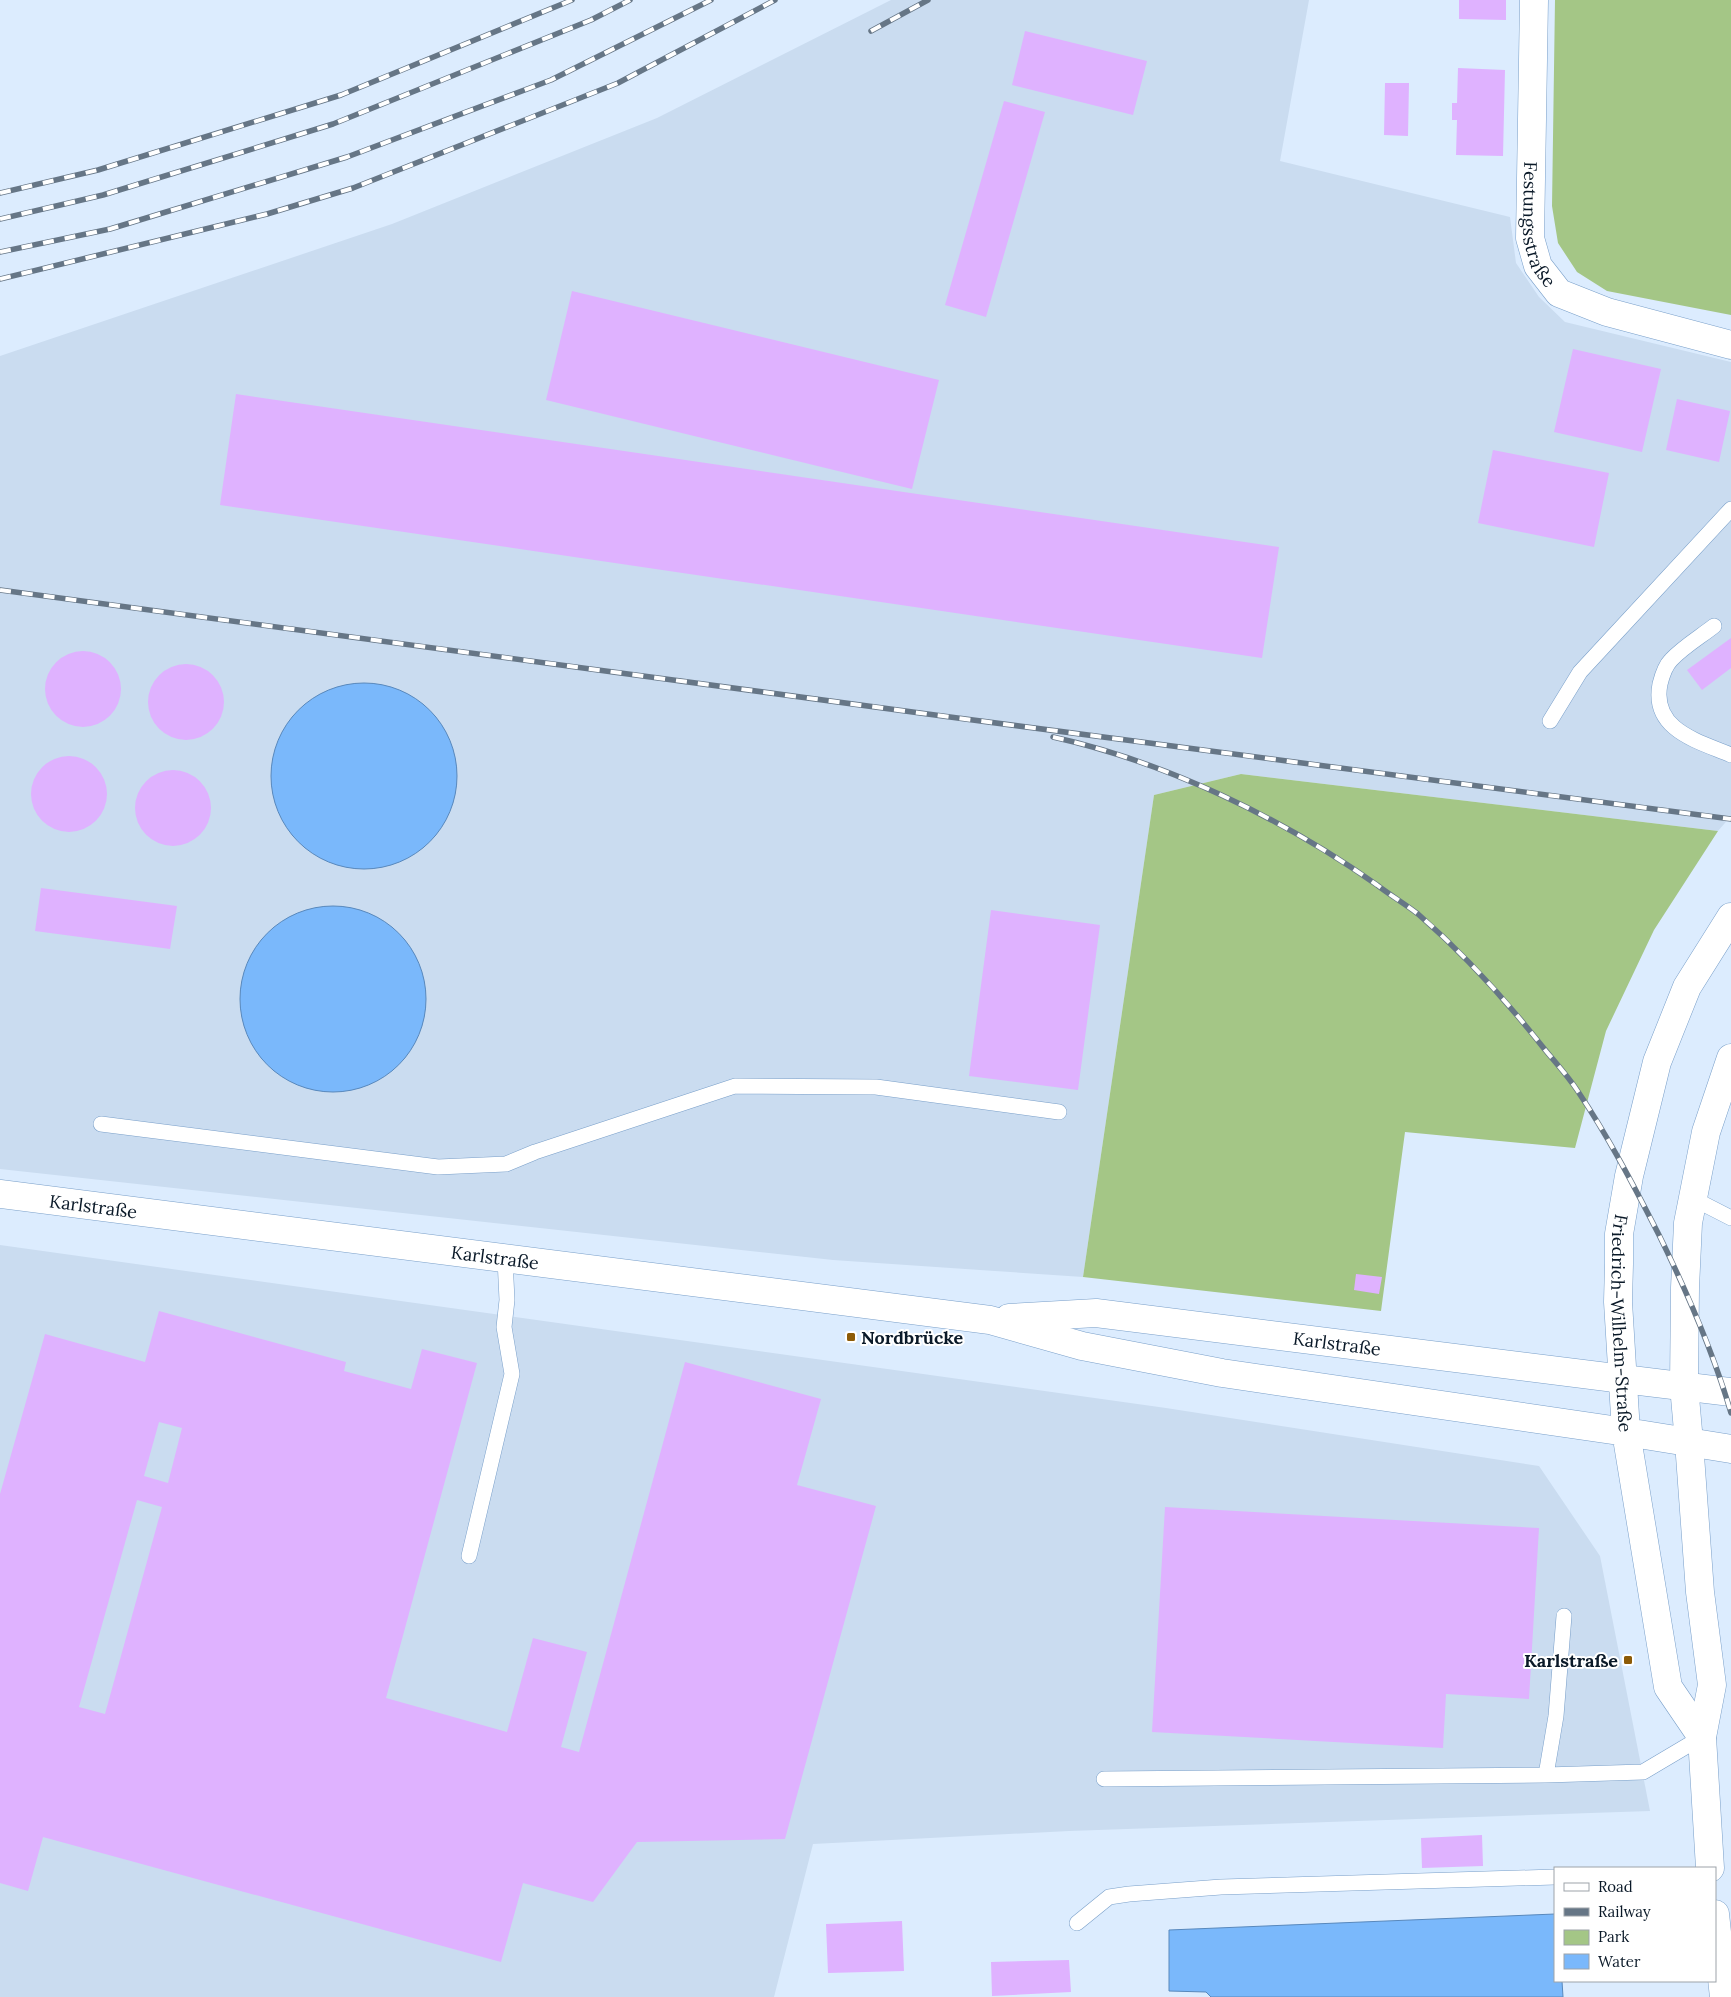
<svg xmlns="http://www.w3.org/2000/svg" width="1731" height="1997" font-family="Lora,serif">
<style>
.built{fill:#cadcf0}
.green{fill:#a4c686}
.water{fill:#7ab8fb;stroke:#5888bc}
.building{fill:#dfb2ff;fill-rule:evenodd}
.lines{fill:none;stroke-linecap:round;stroke-linejoin:round}
.service-casing{stroke:#799fc9;stroke-width:16}
.minor-casing{stroke:#799fc9;stroke-width:29}
.tertiary-casing{stroke:#799fc9;stroke-width:29}
.secondary-casing{stroke:#799fc9;stroke-width:29}
.service{stroke:#fff;stroke-width:15}
.minor{stroke:#fff;stroke-width:28}
.tertiary{stroke:#fff;stroke-width:28}
.secondary{stroke:#fff;stroke-width:28}
.rail-casing{stroke:#667686;stroke-width:5.5}
.rail{stroke:#fff;stroke-width:4;stroke-dasharray:11;stroke-linecap:butt}
.poi-dot{fill:#8d5b07;stroke:#fff;stroke-width:2}
.labels{text-anchor:middle;dominant-baseline:central;stroke-width:4;stroke-linejoin:round;paint-order:stroke}
.street-label{font-size:18px;fill:#0a1928;stroke:#fff}
.poi-label{font-size:18px;font-weight:bold;fill:#0a1928;stroke:#fff;text-anchor:start}
</style>
<rect width="100%" height="100%" fill="#dcecfe"/>
<path class="built" d="M891 0H1309L1280 161 1510 217 1516 263 1539 297 1565 322 1731 362V816L1718 831 1241 774 1154 795 1083 1277 833 1260 0 1169V356L392 224 657 118Z
M0 1245 1166 1408 1539 1466 1600 1556 1650 1811 1069 1831 813 1844 774 1997H0Z"/>
<path class="green" d="M1555 0H1731V315L1607 291 1577 272 1558 243 1552 206Z
M1241 774 1718 831 1654 930 1606 1031 1575 1148 1405 1132 1381 1311 1083 1277 1154 795Z"/>
<path class="water" d="M271 776a93 93 0 1 1 186 0a93 93 0 1 1-186 0Z
M240 999a93 93 0 1 1 186 0a93 93 0 1 1-186 0Z
M1555 1914V1981H1562L1563 1997H1211L1206 1992 1169 1991V1930Z"/>
<path class="building" d="M1459 0H1506V20L1459 19Z
M1025 31 1147 61 1133 115 1012 85Z
M1458 68 1505 70 1503 156 1456 155 1457 120H1452V103H1457Z
M1385 83H1409L1408 136 1384 135Z
M1004 101 1045 112 986 317 945 305Z
M572 291 939 380 912 489 546 400Z
M1573 349 1661 369 1642 452 1554 432Z
M236 394 1279 547 1262 658 220 505Z
M1677 399 1730 411 1719 462 1666 450Z
M1493 450 1609 473 1594 547 1478 523Z
M1731 638V668L1702 690 1687 670Z
M45 689a38 38 0 1 1 76 0a38 38 0 1 1-76 0Z
M148 702a38 38 0 1 1 76 0a38 38 0 1 1-76 0Z
M31 794a38 38 0 1 1 76 0a38 38 0 1 1-76 0Z
M135 808a38 38 0 1 1 76 0a38 38 0 1 1-76 0Z
M41 888 177 906 170 949 35 931Z
M991 910 1100 925 1078 1090 969 1076Z
M1356 1274 1382 1277 1379 1294 1354 1290Z
M159 1311 346 1362 344 1371 411 1389 422 1349 477 1363 386 1698 507 1732 533 1638 587 1652 561 1747 579 1752 685 1362 821 1399 797 1485 876 1506 785 1839 637 1842 593 1902 523 1883 501 1962 43 1837 28 1891 0 1883V1494L45 1334 145 1362ZM159 1422 182 1428 168 1483 144 1476ZM137 1500 162 1507 105 1714 79 1707Z
M1165 1507 1539 1528 1529 1699 1446 1694 1443 1748 1152 1732Z
M1482 1835 1483 1866 1422 1868 1421 1838Z
M902 1921 904 1971 828 1973 826 1924Z
M1069 1960 1071 1992 992 1996 991 1962Z"/>
<g class="lines">
<g class="service-casing">
<path id="service" d="M1714 626C1700 637 1683 647 1671 660 1665 666 1662 676 1660 684 1651 730 1698 741 1731 755
M1550 721 1580 672 1731 509
M101 1124 438 1167 506 1164 535 1152 735 1086 876 1087 1059 1112
M1692 1198 1731 1218
M469 1556 512 1374 504 1327 507 1300 505 1259
M1564 1616 1556 1716 1546 1775 1643 1772 1702 1737
M1104 1779 1546 1775
M1077 1923 1109 1897 1129 1894 1221 1887 1555 1877"/>
</g>
<g class="minor-casing">
<g id="minor">
<path id="s1" d="M1534 0 1530 238 1538 266 1559 293 1607 312 1731 345"/>
</g>
</g>
<g class="tertiary-casing">
<g id="tertiary">
<path id="s2" d="M0 1194 990 1320 1082 1346 1222 1373 1626 1432 1668 1687 1702 1737"/>
<path id="s3" d="M1009 1318 1096 1313 1623 1379"/>
<path d="M1689 1442 1700 1592 1712 1685 1702 1737 1710 1868"/>
<path d="M1715 1914 1724 1997"/>
</g>
</g>
<g class="secondary-casing">
<g id="secondary">
<path id="s4" d="M1731 917 1687 987 1657 1062 1629 1176 1619 1234V1264L1618 1302 1626 1432 1731 1449"/>
<path d="M1623 1379 1731 1392"/>
<path d="M1689 1442 1684 1386 1685 1288 1688 1223 1706 1132 1731 1058"/>
</g>
</g>
<use href="#service" class="service"/>
<use href="#minor" class="minor"/>
<use href="#tertiary" class="tertiary"/>
<use href="#secondary" class="secondary"/>
<g class="rail-casing">
<path id="rail" d="M871 31 928 0
M0 193 98 170 341 95 572 0
M0 219 103 195 333 124 591 20 630 0
M0 252 110 229 347 157 551 80 711 0
M0 279 267 214 353 188 618 83 775 0
M0 590 950 717 1731 819
M1053 737C1166 762 1282 818 1377 885 1390 895 1405 904 1418 914 1464 954 1505 999 1542 1046 1554 1061 1567 1075 1577 1090 1608 1136 1634 1186 1659 1235 1687 1292 1713 1351 1731 1413"/>
</g>
<use href="#rail" class="rail"/>
</g>
<g class="poi-dot">
<rect x="846" y="1332" width="10" height="10" rx="2.5"/>
<rect x="1623" y="1655" width="10" height="10" rx="2.5"/>
</g>
<g class="labels">
<g class="street-label">
<text stroke="none"><textPath href="#s1" startOffset="226">Festungsstraße</textPath></text>
<text stroke="none"><textPath href="#s2" startOffset="94">Karlstraße</textPath></text>
<text stroke="none"><textPath href="#s2" startOffset="499">Karlstraße</textPath></text>
<text stroke="none"><textPath href="#s4" startOffset="429">Friedrich-Wilhelm-Straße</textPath></text>
<text stroke="none"><textPath href="#s3" startOffset="330">Karlstraße</textPath></text>
</g>
<g class="poi-label">
<text x="861" y="1337">Nordbrücke</text>
<text x="1618" y="1660" text-anchor="end">Karlstraße</text>
</g>
</g>
<rect x="1554" y="1867" width="162" height="115" fill="#ffffff" stroke="#9da3a9"/>
<rect x="1564" y="1883" width="25" height="8" fill="#ffffff" stroke="#9da3a9"/>
<text x="1598" y="1892" font-size="15" fill="#0a1928">Road</text>
<rect x="1564" y="1908" width="25" height="8" fill="#667686" stroke="#9da3a9"/>
<text x="1598" y="1917" font-size="15" fill="#0a1928">Railway</text>
<rect x="1564" y="1930" width="25" height="15" fill="#a4c686" stroke="#9da3a9"/>
<text x="1598" y="1942" font-size="15" fill="#0a1928">Park</text>
<rect x="1564" y="1954" width="25" height="15" fill="#7ab8fb" stroke="#9da3a9"/>
<text x="1598" y="1967" font-size="15" fill="#0a1928">Water</text>
</svg>
